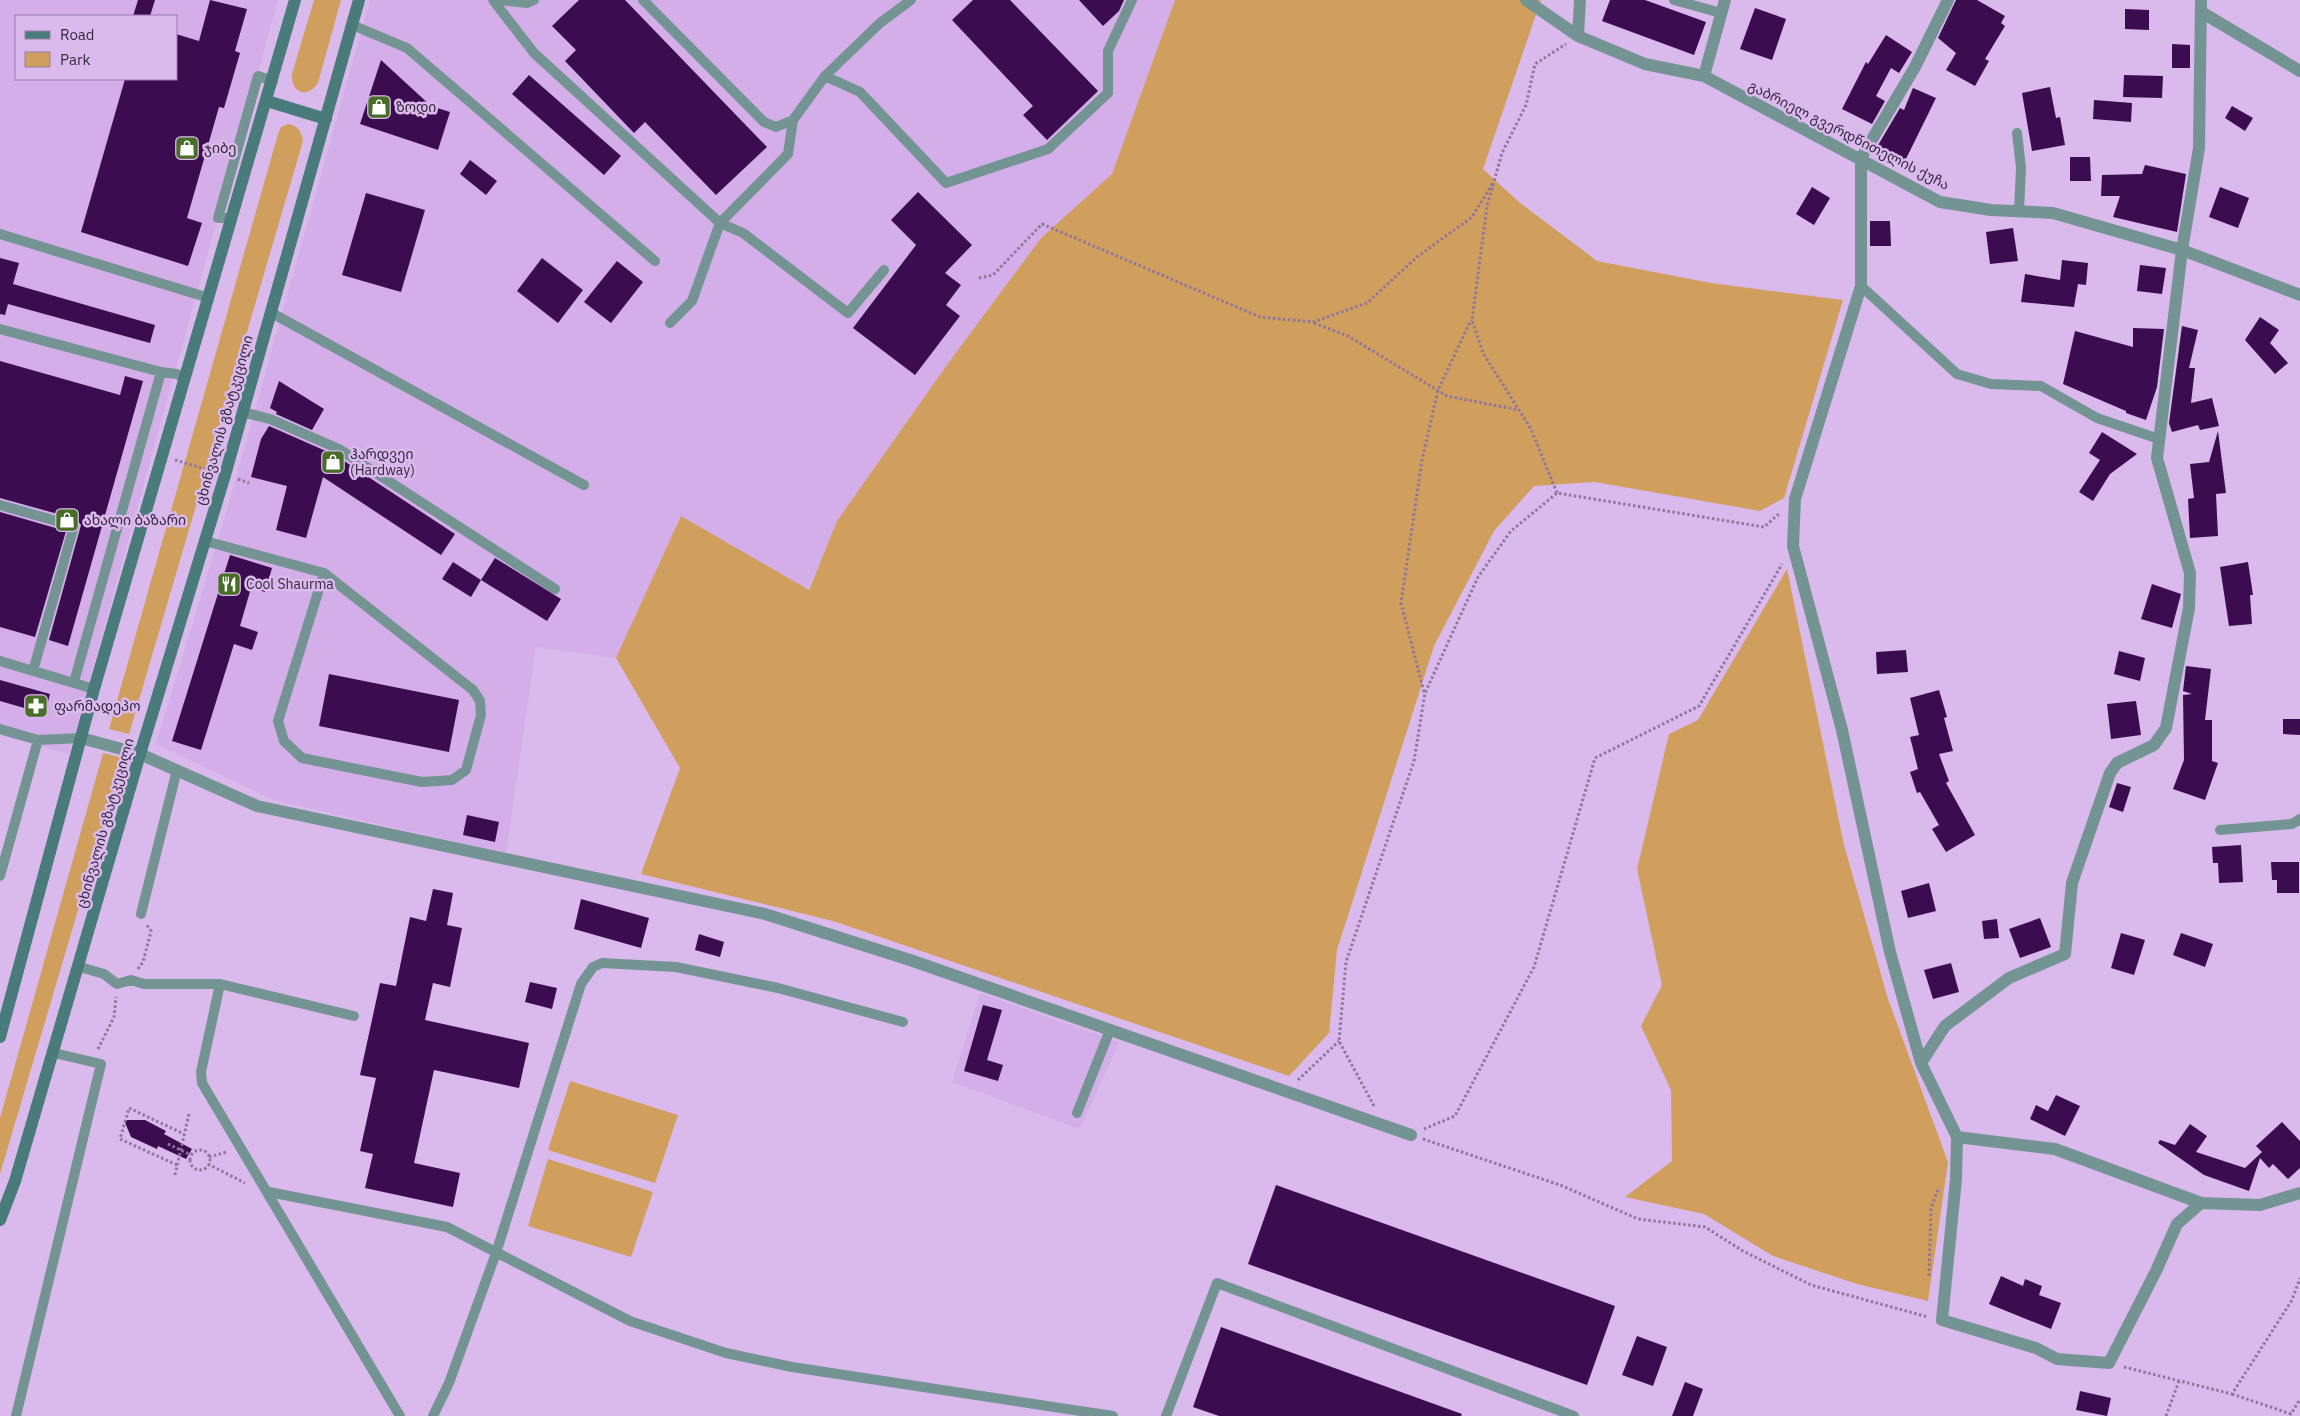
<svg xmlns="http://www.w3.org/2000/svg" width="2300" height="1416" font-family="'IBM Plex Sans','Noto Sans Georgian',sans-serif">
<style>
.built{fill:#d3aee9;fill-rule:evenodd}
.green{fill:#d19f5d}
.building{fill:#3c0c50}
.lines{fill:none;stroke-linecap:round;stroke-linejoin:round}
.path{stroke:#8e769c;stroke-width:3;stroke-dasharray:2.5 2.5;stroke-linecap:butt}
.lane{stroke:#749493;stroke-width:10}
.street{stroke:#749493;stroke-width:12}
.secondary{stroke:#487b79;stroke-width:12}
.labels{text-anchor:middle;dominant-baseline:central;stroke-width:5;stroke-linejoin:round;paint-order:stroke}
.poi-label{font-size:14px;fill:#36283d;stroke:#dab9ed;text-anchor:start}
.street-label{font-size:14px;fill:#36283d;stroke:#dab9ed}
</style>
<rect width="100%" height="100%" fill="#dab9ed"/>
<path class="built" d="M0 0H278L69 754 0 735ZM16 16H176V79H16Z
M370 0H1175L1112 174 1041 238 949 362 837 521 808 590 681 516 616 658 536 647 506 853 273 800 156 744 225 517Z
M980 993 1119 1042 1080 1129 952 1082Z"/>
<path class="green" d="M314 0H341L318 83C307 99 291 93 292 74Z
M1175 0H1541L1483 169 1519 202 1597 261 1711 283 1843 300 1784 498 1760 511 1595 482 1534 486 1494 531 1434 646 1337 950 1329 1033 1289 1076 833 921 641 874 680 768 616 658 681 516 809 590 837 521 949 362 1041 238 1112 174Z
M288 124C298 126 301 130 303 141L129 734 109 729 278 134 281 127Z
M1787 569 1844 845 1888 999 1948 1162 1928 1301 1857 1284 1773 1256 1704 1214 1625 1197 1672 1161 1671 1090 1641 1026 1662 985 1637 869 1669 734 1698 720Z
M103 753 123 758 0 1174V1118Z
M570 1081 678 1115 655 1183 548 1150Z
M548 1159 653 1192 631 1257 528 1226Z"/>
<path class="building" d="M138 0H155L150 16H133Z
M210 0 247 9 235 51 240 53 224 108 219 107 187 218 202 223 188 266 81 232 125 79H176V34L199 41Z
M579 0H625L767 147 716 195 645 122 634 133 565 61 576 50 552 26Z
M973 0H1010L1098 91 1047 140 1023 115 1033 106 952 20Z
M1079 0H1124L1119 11 1103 26Z
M1610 0H1645L1706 22 1694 55 1602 21Z
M1956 0H1977L2005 16 2001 23 2005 26 1985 59 1989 61 1975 86 1946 70 1956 53 1938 38Z
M1755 8 1786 19 1772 60 1740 49Z
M2125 9 2149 10V30L2125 29Z
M1886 35 1912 52 1899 73 1891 68 1876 96 1885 101 1872 124 1842 109 1866 62 1868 64Z
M2172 44 2190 45V68H2172Z
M381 60 431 106 450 112 438 150 360 124Z
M529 75 621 156 604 175 512 94Z
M2124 75 2163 76 2162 98 2123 97Z
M2050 87 2056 118 2060 117 2065 145 2032 151 2022 93Z
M1913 88 1936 98 1902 167 1874 152 1900 108 1904 110Z
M2094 100 2132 103 2131 122 2093 119Z
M2232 106 2253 118 2245 131 2225 118Z
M2070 157H2090L2091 181H2070Z
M470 160 497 181 486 195 460 174Z
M2145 165 2186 174 2177 232 2113 217 2120 196H2101L2102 175 2142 174Z
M1812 187 1830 198 1814 225 1796 214Z
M2220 187 2249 198 2238 228 2209 217Z
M918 192 972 245 945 273 961 285 946 305 960 316 915 375 853 328 916 245 891 220Z
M366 193 425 210 401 292 342 275Z
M1870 221H1890L1891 246H1870Z
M2013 228 2018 261 1990 264 1986 232Z
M0 258 19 263 13 284 155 325 150 343 8 304 5 315 0 314Z
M542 258 583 290 558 323 517 291Z
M2062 260 2088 263 2086 285 2078 284 2074 307 2021 302 2025 274 2060 280Z
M617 261 643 282 611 323 584 302Z
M2140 265 2166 268 2162 294 2137 291Z
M2260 317 2279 330 2270 343 2288 363 2275 374 2245 340Z
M2182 326 2198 330 2189 368H2195L2191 403 2212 398 2219 426 2200 430 2198 425 2172 432 2169 423Z
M2133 328 2164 329 2157 387 2146 420 2126 413V411L2063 384 2075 331 2133 347Z
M0 361 120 395 125 376 143 381 68 646 49 640 81 525 76 519 0 498Z
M279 381 324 409 312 430 276 414 277 412 270 408Z
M269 426 335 455 455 534 441 555 323 477 306 538 276 530 287 486 251 477 261 439Z
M2218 431 2226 493 2216 494 2218 536 2190 538 2188 499 2194 498 2190 464 2209 462Z
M2102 432 2137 454 2110 474 2093 501 2079 492 2100 460 2089 453Z
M0 512 66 531 35 637 0 627Z
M230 555 272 568 265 592 251 588 240 626 258 632 252 650 234 644 201 750 172 741Z
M495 558 561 599 547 621 481 580Z
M453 562 481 580 471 597 442 579Z
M2248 562 2253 595H2250L2252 624 2229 626 2220 567Z
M2152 584 2181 594 2172 628 2141 619Z
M1906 650 1908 672 1877 674 1876 652Z
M2119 651 2145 658 2140 681 2114 674Z
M2186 666 2211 669 2205 720H2212V761L2218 763 2205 800 2173 789 2184 760 2183 695 2192 694 2183 691Z
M329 674 459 700 449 752 319 726Z
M0 680 50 694 45 714 0 701Z
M1939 690 1947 717 1944 718 1953 751 1939 754 1949 781 1946 783 1975 835 1946 852 1932 829 1939 825 1920 792 1917 793 1910 772 1918 769 1910 737 1919 735 1910 698Z
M2136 701 2141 735 2111 739 2107 704Z
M2283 719H2300V735L2283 734Z
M2117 783 2131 787 2123 812 2109 807Z
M467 815 499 822 495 842 463 835Z
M2241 845 2243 882 2219 883 2218 863H2213L2212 847Z
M2271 862H2299V893H2277V880H2272Z
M1929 883 1936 911 1908 918 1901 891Z
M433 889 453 893 447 925 462 928 450 987 433 983 425 1020 529 1043 519 1088 434 1070 414 1163 460 1173 453 1207 365 1188 373 1154 360 1151 376 1078 360 1075 380 983 396 986 410 917 426 921Z
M581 899 649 918 641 948 574 929Z
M2040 918 2051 947 2020 958 2009 929Z
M1997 919 1999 938 1984 939 1982 921Z
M2121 933 2145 940 2134 975 2111 968Z
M2181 933 2213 944 2205 967 2173 955Z
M699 934 724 942 720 957 695 950Z
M1951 963 1959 992 1933 999 1924 970Z
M530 982 557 988 552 1009 525 1002Z
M983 1005 1002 1010 987 1060 1003 1065 998 1081 964 1071Z
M2056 1095 2080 1106 2065 1136 2030 1119 2036 1105 2048 1111Z
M124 1120H145L166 1131 164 1134 192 1149 186 1159 158 1146 157 1149 131 1137Z
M2282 1122 2300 1141V1168L2288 1179 2273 1164 2269 1168 2260 1158 2249 1191 2204 1175 2158 1143 2160 1140 2175 1145 2190 1124 2207 1136 2196 1152 2245 1168 2262 1152 2256 1146Z
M1276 1185 1615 1306 1587 1385 1248 1264Z
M2001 1276 2023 1286 2025 1279 2042 1286 2039 1295 2061 1303 2051 1329 1989 1304Z
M1221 1327 1462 1414 1461 1416H1219L1193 1407Z
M1637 1336 1667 1347 1653 1386 1622 1375Z
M1685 1382 1703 1389 1693 1416H1672Z
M2080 1391 2111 1398 2107 1416 2076 1410Z"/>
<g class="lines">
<path class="path" d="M979 278 993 275 1042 224 1260 317 1313 322 1367 303 1417 257 1472 217 1493 183
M1314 323 1348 336 1447 396 1519 410
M175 460 212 471
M238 479 249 483
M1557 493 1531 429 1483 353 1472 320 1487 206 1502 153 1526 105 1535 64 1566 44
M1424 692 1401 603 1422 460 1438 390 1471 320
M138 969 143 962 151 931 146 924
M98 1049 114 1017 116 997
M1298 1080 1339 1041
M1374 1106 1339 1041 1346 962 1414 761 1425 693 1478 577 1511 531 1557 493 1764 527 1780 513
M1424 1129 1455 1116 1534 967 1595 758 1699 706 1782 564
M1423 1139 1560 1185 1638 1219 1705 1227 1743 1251 1811 1285 1928 1317
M168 1144 191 1155
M190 1160a10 10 0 1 1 20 0a10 10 0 1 1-20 0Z
M209 1157 227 1152
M208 1164 245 1183
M177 1165 120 1139 129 1108 184 1134
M175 1175 189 1114
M1929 1276 1931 1208 1939 1187
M2124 1367 2232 1394 2292 1300 2300 1278
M2232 1394 2291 1414 2300 1399
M2166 1416 2179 1381"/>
<path class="lane" d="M493 0 534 53 720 223 743 233 848 313 884 270
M500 0 527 3 534 0
M643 0 764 122 776 127 793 120 825 76 880 23 911 0
M1674 0 1721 13
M352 25 407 48 655 261
M825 76 860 92 946 183 1048 149 1108 93V51L1132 0
M2017 133 2021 168 2019 211
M231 222 226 218H218L258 76 273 81
M0 234 209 298
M1861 286 1957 374 1991 384 2041 386 2097 418 2159 439
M270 312 584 485
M670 323 692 301 720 223 788 154 793 120
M0 329 161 372 177 374 185 379
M242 412 270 419 339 449 555 589
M0 505 74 526 33 671
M205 541 324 573 473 690 480 701 481 715 466 770 452 780 422 782 302 758 284 741 278 721 324 573
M0 661 94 689
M74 682 161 372
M0 729 38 740 81 738
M2220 830 2292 824 2300 819
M0 876 38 740
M141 914 177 770
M80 967 104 974 117 984 131 980 144 984H220L354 1016
M220 984 201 1072 202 1083 400 1416
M1077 1113 1110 1030
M269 1192 447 1227 630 1321 726 1353 792 1367 1113 1416
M16 1416 101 1064 54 1053
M433 1416 449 1383 496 1253 581 984 593 967 602 963 676 967 778 988 903 1022
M1166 1416 1217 1283 1574 1416"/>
<path class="street" d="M1526 0 1578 36 1645 64 1704 76 1940 202 1991 210 2053 213 2182 250 2300 295
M1948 0 1915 67 1861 158V286L1795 499 1793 546 1842 730 1890 952 1921 1063 1957 1137 1956 1179 1942 1320 2036 1348 2057 1359 2109 1363 2156 1271 2177 1224 2201 1203
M2203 13 2300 71
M1578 36 1580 0
M1704 76 1725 0
M81 738 140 754 257 806 765 914 910 960 1411 1135
M1921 1063 1945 1026 2009 978 2065 954 2072 883 2110 773 2117 763 2154 745 2166 728 2189 608 2190 573 2157 458 2182 250 2199 148 2201 0
M1957 1137 2055 1149 2201 1203 2260 1205 2300 1193"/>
<path class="secondary" d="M267 101 326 119
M0 1037 94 689 295 0
M0 1220 15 1181 140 754 225 475 359 0"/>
</g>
<defs>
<g id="shop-square" transform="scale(1.25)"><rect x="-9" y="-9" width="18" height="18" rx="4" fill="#476d27" stroke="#dab9ed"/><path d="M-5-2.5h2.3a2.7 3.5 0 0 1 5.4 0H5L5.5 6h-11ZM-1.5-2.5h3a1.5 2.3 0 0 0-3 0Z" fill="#fff"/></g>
<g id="restaurant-square" transform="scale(1.25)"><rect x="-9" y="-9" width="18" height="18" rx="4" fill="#476d27" stroke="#dab9ed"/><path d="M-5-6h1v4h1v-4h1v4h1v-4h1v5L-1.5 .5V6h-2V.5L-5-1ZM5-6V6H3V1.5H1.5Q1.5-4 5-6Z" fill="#fff"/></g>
<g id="pharmacy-square" transform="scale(1.25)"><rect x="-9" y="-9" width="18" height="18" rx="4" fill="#476d27" stroke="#dab9ed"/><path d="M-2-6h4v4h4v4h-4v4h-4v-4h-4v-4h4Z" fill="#fff"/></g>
</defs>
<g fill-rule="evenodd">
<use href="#shop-square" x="379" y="107"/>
<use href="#shop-square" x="187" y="148"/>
<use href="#shop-square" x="333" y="462"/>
<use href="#shop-square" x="67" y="520"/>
<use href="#restaurant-square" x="229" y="584"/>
<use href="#pharmacy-square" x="36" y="706"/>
</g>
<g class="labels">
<g class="poi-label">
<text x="396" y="107">ზოდი</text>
<text x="204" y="148">ჯიბე</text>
<text x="350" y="454">ჰარდვეი<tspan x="350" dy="16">(Hardway)</tspan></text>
<text x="84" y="520">ახალი ბაზარი</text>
<text x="246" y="584">Cool Shaurma</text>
<text x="54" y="706">ფარმადეპო</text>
</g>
<g class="street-label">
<text transform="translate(1849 135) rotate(27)">გაბრიელ გვერდწითელის ქუჩა</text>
<text transform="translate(224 420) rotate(-74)">ცხინვალის გზატკეცილი</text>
<text transform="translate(105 823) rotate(-74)">ცხინვალის გზატკეცილი</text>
</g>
</g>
<rect x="15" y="15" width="162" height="65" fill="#dab9ed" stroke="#987fa7"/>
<rect x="25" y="31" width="25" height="8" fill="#487b79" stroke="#987fa7"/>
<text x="60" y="40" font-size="15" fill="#36283d">Road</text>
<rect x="25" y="52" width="25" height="15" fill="#d19f5d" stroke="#987fa7"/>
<text x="60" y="65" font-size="15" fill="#36283d">Park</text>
</svg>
